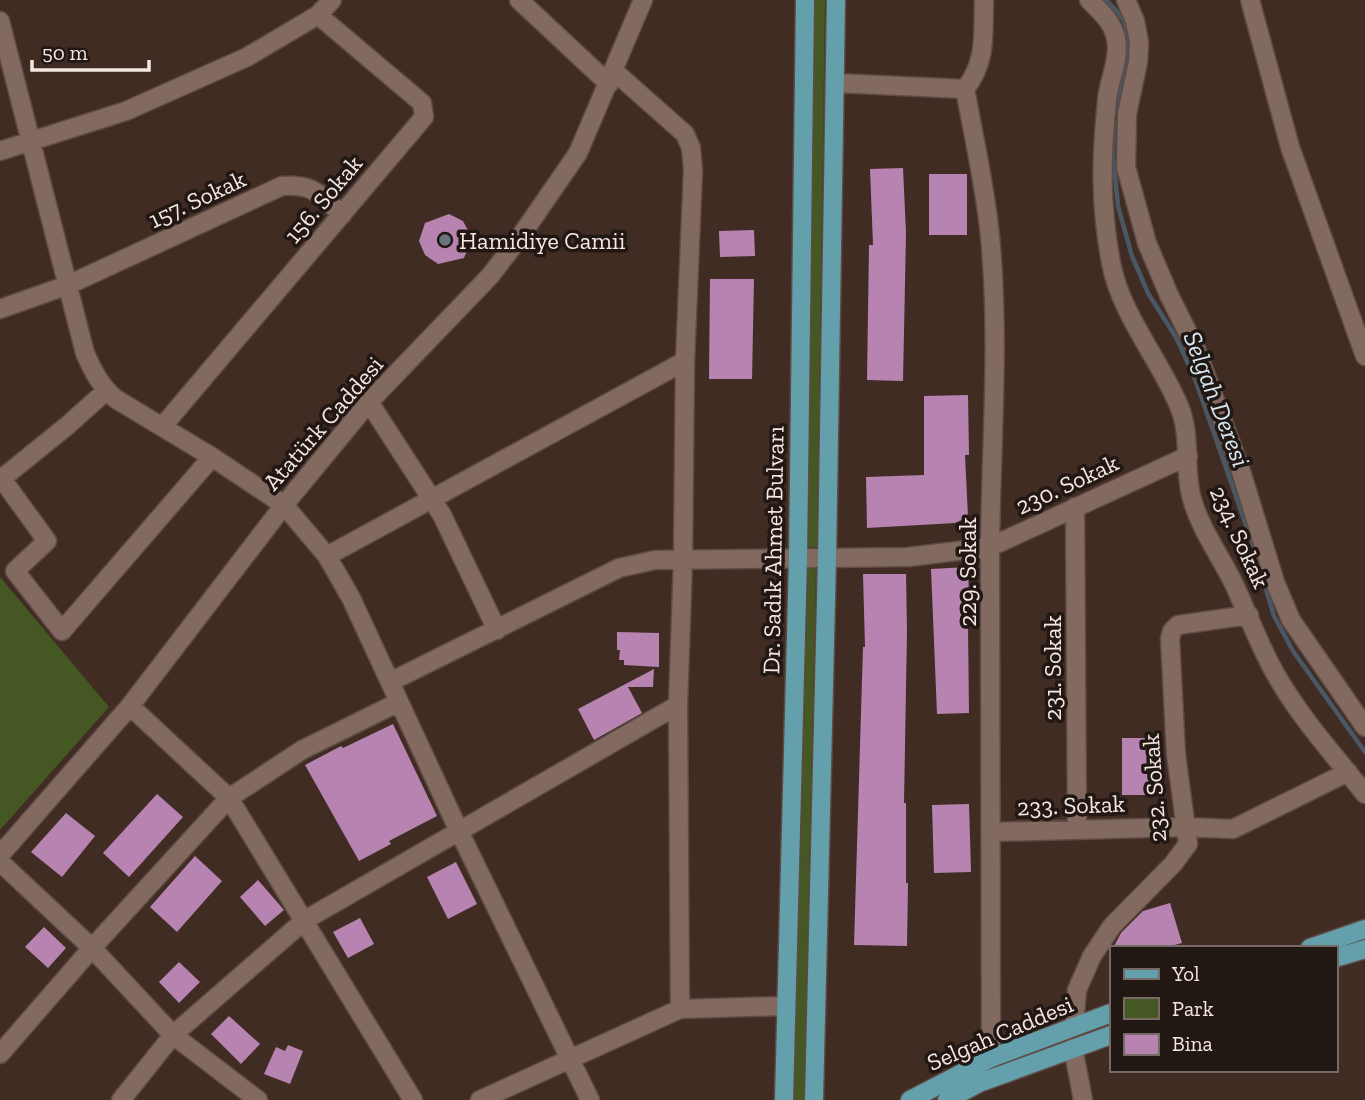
<svg xmlns="http://www.w3.org/2000/svg" width="1365" height="1100" font-family="'Zilla Slab',serif">
<style>
.green{fill:#455823}
.lines{fill:none;stroke-linecap:round;stroke-linejoin:round}
.stream{stroke:#4a5764;stroke-width:4.5}
.building{fill:#b783b1}
.minor-casing{stroke:#5d4b44;stroke-width:21}
.major-casing{stroke:#5d4b44;stroke-width:21}
.minor{stroke:#836a61;stroke-width:18}
.major{stroke:#64a0ac;stroke-width:18}
.worship-dot{fill:#6b7280;stroke:#211713;stroke-width:2.5}
.labels{text-anchor:middle;dominant-baseline:central;stroke-width:7;stroke-linejoin:round;paint-order:stroke}
.street-label{font-size:24px;fill:#f6e7e2;stroke:#211713}
.poi-label{font-size:24px;fill:#f6e7e2;stroke:#211713;text-anchor:start}
.water-label{font-size:26px;font-style:italic;fill:#d7e7f3;stroke:#211713}
</style>
<rect width="100%" height="100%" fill="#412c24"/>
<path class="green" d="M815 0H825L817 547H807Z
M808 568 816 569 804 1100H788L801 846Z
M0 577 109 707 0 830Z"/>
<g class="lines">
<path class="stream" d="M1106 0C1112 6 1120 14 1124 21 1135 44 1119 89 1114 114
M1114 122 1113 155 1118 206 1132 256 1148 293 1177 339 1195 379 1253 545 1274 616 1293 651 1365 752"/>
</g>
<path class="building" d="M903 168 906 233 903 381 867 380 869 245H873L870 169Z
M929 174H967V235H929Z
M449 214 463 221 472 238 464 258 438 264 425 255 419 241 425 223Z
M754 230 755 256 720 257 719 231Z
M710 279H754L752 379H709Z
M968 395 969 455H965L968 517 955 523 867 528 866 477 924 475V396Z
M968 567 970 626 968 627 969 713 937 714 931 569Z
M863 574H906L907 631 904 803H906V883H908L907 946 854 945 863 647H865Z
M617 632 659 633V667L624 665V660H619L620 650H617Z
M654 669 653 687H628L642 713 594 740 578 709Z
M393 724 437 816 389 841 391 844 359 861 305 765 341 746 343 748Z
M1122 738H1156L1157 795H1122Z
M157 794 183 817 129 877 103 853Z
M969 804 971 872 934 873 932 805Z
M66 813 95 836 62 877 31 852Z
M195 856 222 881 177 932 150 907Z
M456 862 477 904 448 919 427 877Z
M258 880 284 910 265 926 240 897Z
M1170 903 1182 943 1163 948H1113L1121 933 1143 911Z
M360 918 374 944 348 958 333 932Z
M44 927 66 948 48 968 25 947Z
M179 962 200 982 179 1003 159 982Z
M229 1016 260 1044 241 1064 211 1034Z
M288 1045 303 1051 290 1084 264 1074 276 1047 285 1051Z"/>
<g class="lines">
<g class="minor-casing">
<path id="minor" d="M519 0 609 84
M1089 0C1101 12 1112 21 1116 38 1120 60 1109 79 1107 100 1101 160 1100 203 1111 263 1121 315 1159 358 1179 406 1192 436 1183 469 1192 499 1200 528 1219 554 1232 580 1248 613 1260 649 1279 680 1303 721 1336 757 1365 794
M1126 0 1135 21 1139 42 1138 62 1127 114 1126 167 1147 243 1169 295 1196 349 1240 468 1275 582 1291 620 1365 727
M1250 0 1290 147 1365 356
M0 21 85 353C93 371 101 387 116 399L212 457 284 505 327 556 351 598 459 831 590 1100
M615 72 685 134 691 148 693 170 685 361 683 559 678 705 680 1009
M836 83 965 89
M965 89C974 138 985 186 990 236 1000 340 991 445 990 549 989 718 992 888 991 1058
M965 89C987 62 983 33 984 0
M0 151 126 111 247 57 318 15 332 0
M0 309 68 285 282 186C315 184 319 194 342 215
M369 402 442 515 497 630
M162 427 424 117 422 103 318 15
M2 479 47 541 15 571 62 631 212 457
M0 480 68 425 106 391
M1075 507 1077 830
M327 556 685 361
M390 682 619 568 655 560 908 557 990 547 1188 456
M130 706 229 798 413 1100
M992 832 1185 827 1233 829 1348 772
M0 855 130 706 284 505 369 402 490 276 520 237 578 153 643 0
M0 862 92 948 173 1035 121 1100
M1074 1026 1077 990 1092 956 1112 926 1173 864 1188 844 1176 754 1170 639 1172 631 1178 625 1249 615
M1073 1048 1083 1100
M0 1054 92 948 229 798 302 750 399 702
M258 1100 173 1035 305 920 678 705
M480 1100 680 1009 785 1006"/>
</g>
<g class="major-casing">
<path id="major" d="M1310 948 1365 929
M1335 958 1365 949
M784 1100 798 558 805 0
M814 1100 827 558 836 0
M910 1100 991 1058 1111 1013
M947 1100 979 1083 1111 1035"/>
</g>
<use href="#minor" class="minor"/>
<use href="#major" class="major"/>
</g>
<circle class="worship-dot" cx="445" cy="240" r="7"/>
<g class="labels">
<g class="street-label">
<text transform="translate(197 199) rotate(-25)">157. Sokak</text>
<text transform="translate(323 199) rotate(-50)">156. Sokak</text>
<text transform="translate(323 423) rotate(-49)">Atatürk Caddesi</text>
<text transform="translate(1067 484) rotate(-25)">230. Sokak</text>
<text transform="translate(1240 537) rotate(65)">234. Sokak</text>
<text transform="translate(773 550) rotate(-89)">Dr. Sadık Ahmet Bulvarı</text>
<text transform="translate(967 572) rotate(-90)">229. Sokak</text>
<text transform="translate(1052 668) rotate(-90)">231. Sokak</text>
<text transform="translate(1154 788) rotate(-94)">232. Sokak</text>
<text transform="translate(1071 805) rotate(-2)">233. Sokak</text>
<text transform="translate(1000 1033) rotate(-23)">Selgah Caddesi</text>
</g>
<g class="poi-label">
<text x="459" y="240">Hamidiye Camii</text>
</g>
<g class="water-label">
<text transform="translate(1217 399) rotate(69)">Selgah Deresi</text>
</g>
</g>
<rect x="1110" y="946" width="228" height="126" fill="#211713" stroke="#766a66" stroke-width="2"/>
<rect x="1124" y="969" width="35" height="10" fill="#64a0ac" stroke="#766a66" stroke-width="2"/>
<text x="1172" y="981" font-size="21" fill="#f6e7e2">Yol</text>
<rect x="1124" y="998" width="35" height="21" fill="#455823" stroke="#766a66" stroke-width="2"/>
<text x="1172" y="1016" font-size="21" fill="#f6e7e2">Park</text>
<rect x="1124" y="1034" width="35" height="21" fill="#b783b1" stroke="#766a66" stroke-width="2"/>
<text x="1172" y="1051" font-size="21" fill="#f6e7e2">Bina</text>
<path d="M32 60v10h117v-10" fill="none" stroke="#f6e7e2" stroke-width="3.5"/>
<text x="42" y="60" font-size="21" fill="#f6e7e2" stroke="#211713" stroke-width="5" paint-order="stroke">50 m</text>
</svg>
